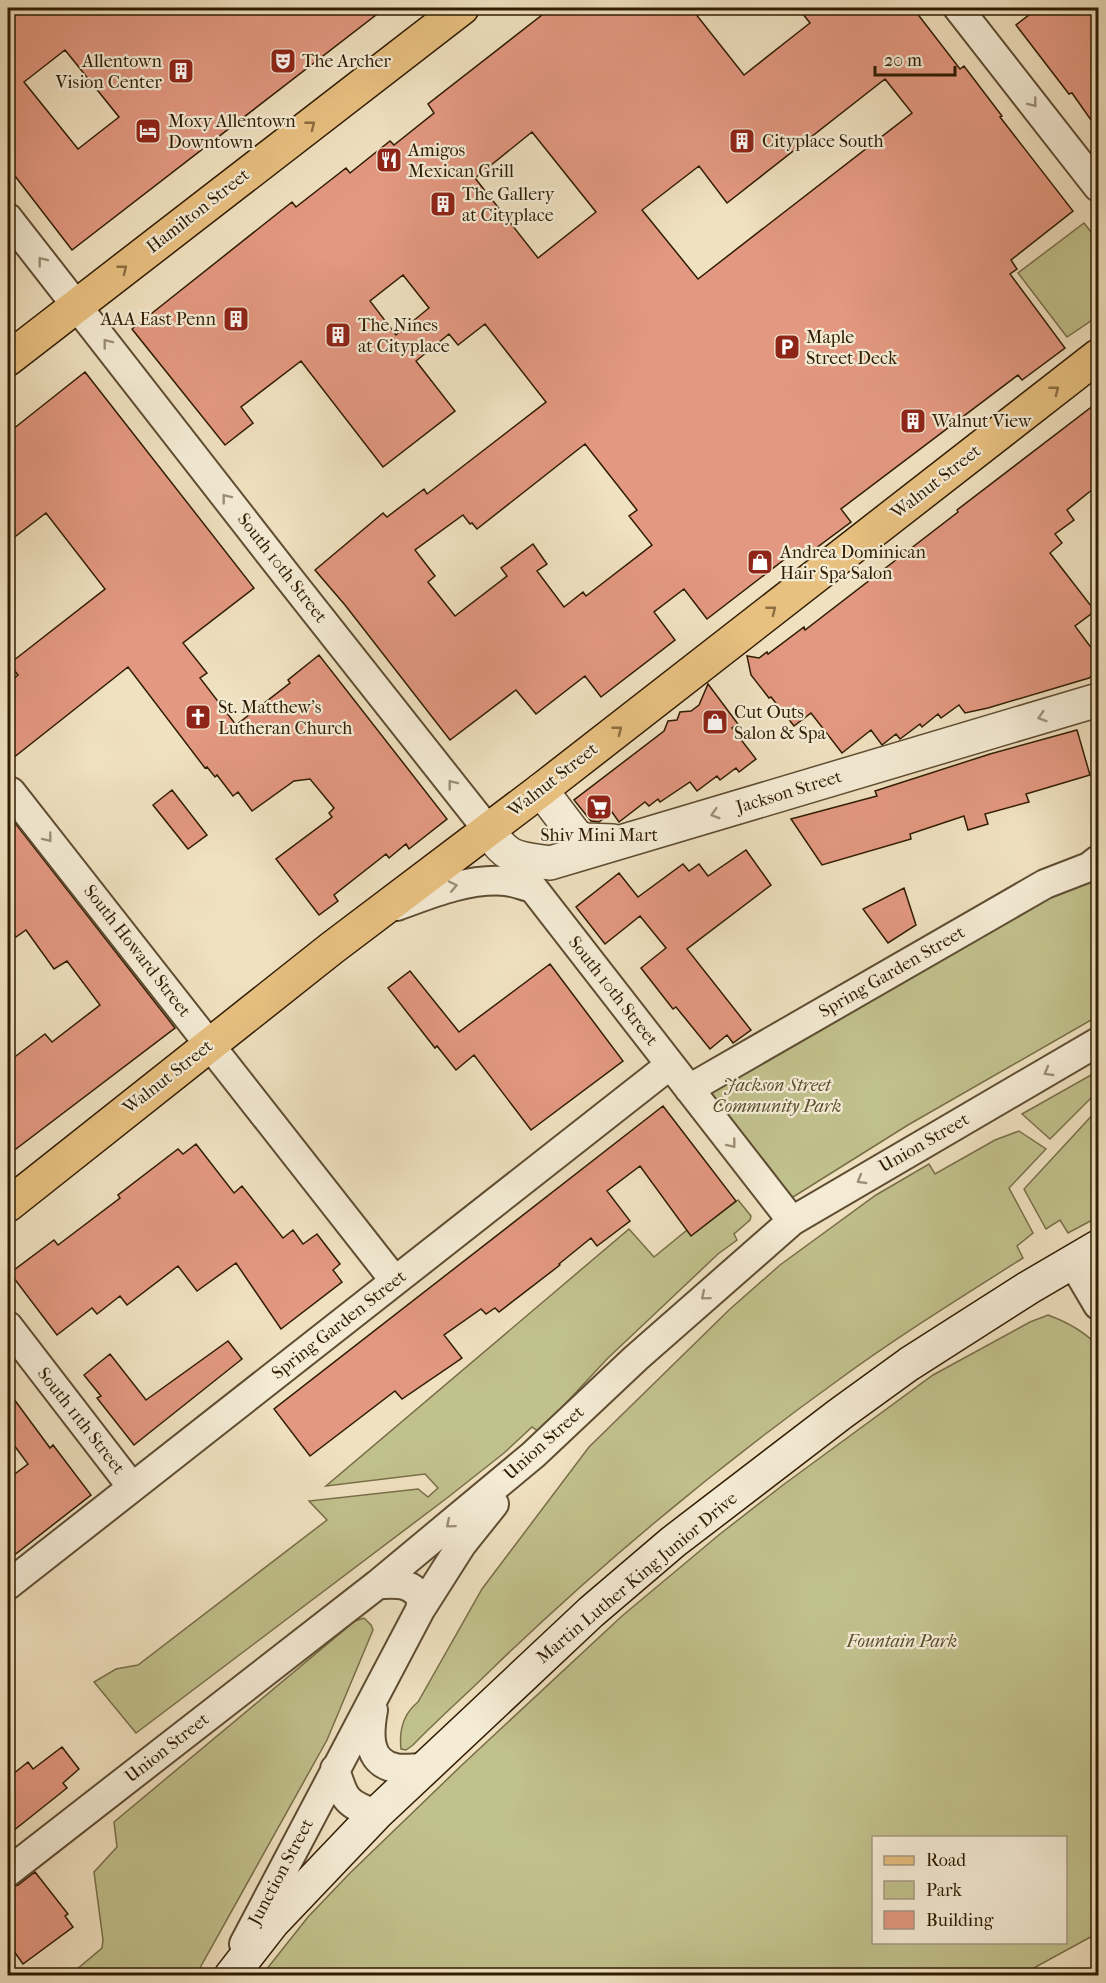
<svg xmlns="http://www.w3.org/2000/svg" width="1106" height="1983" font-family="'IM FELL French Canon',serif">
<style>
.green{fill:#c1c18d;stroke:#786e48;stroke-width:1.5;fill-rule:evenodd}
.building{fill:#e39881;stroke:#2f1c02;stroke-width:1.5;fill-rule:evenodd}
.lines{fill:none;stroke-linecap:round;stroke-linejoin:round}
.minor-casing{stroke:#5f4d32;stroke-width:32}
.tertiary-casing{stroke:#5f4d32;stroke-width:36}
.secondary-casing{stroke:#2f1c02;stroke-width:36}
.primary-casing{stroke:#2f1c02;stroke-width:36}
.minor{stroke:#f5ecd6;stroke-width:28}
.tertiary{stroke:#f5ecd6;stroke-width:33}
.secondary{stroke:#f5ecd6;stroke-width:33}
.primary{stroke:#e8c080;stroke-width:33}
.oneway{stroke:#9c8e77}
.oneway2{stroke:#8c6e41}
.labels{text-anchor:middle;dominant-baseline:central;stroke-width:4.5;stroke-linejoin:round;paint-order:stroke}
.poi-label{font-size:18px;fill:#2f1c02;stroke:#f5ecd6;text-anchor:start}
.street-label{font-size:18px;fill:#2f1c02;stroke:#f5ecd6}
.park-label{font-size:18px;font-style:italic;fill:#5b4e2c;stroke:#f5ecd6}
</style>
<rect width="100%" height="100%" fill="#f0e1c0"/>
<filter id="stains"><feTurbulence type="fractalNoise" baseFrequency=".00333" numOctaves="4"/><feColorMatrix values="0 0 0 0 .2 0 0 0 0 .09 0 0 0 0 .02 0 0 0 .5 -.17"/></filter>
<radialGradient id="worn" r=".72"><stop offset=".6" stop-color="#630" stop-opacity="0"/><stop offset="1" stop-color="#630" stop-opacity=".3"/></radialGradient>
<path class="green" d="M1084 223 1098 241V316L1067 337 1018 273Z
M1098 877V1016L908 1125 793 1197 785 1192 709 1090 1050 895Z
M1098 1071V1091L1050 1139 1022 1114Z
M1098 1109V1217L1068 1233 1060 1220 1046 1229 1024 1189Z
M1019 1131 1046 1149 1009 1188 1033 1233 1017 1246 1023 1258C960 1298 897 1337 837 1381 716 1468 602 1563 495 1666 468 1693 439 1718 413 1745L406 1750 401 1749C399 1731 403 1714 418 1702L482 1589 589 1447 729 1310 780 1265 876 1195 929 1164 935 1174 995 1140Z
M738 1200 751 1216 750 1220 734 1234 737 1240 718 1254 607 1359 539 1432 532 1427 504 1453 447 1498 136 1733 94 1682 116 1669 138 1665 327 1520 309 1501 418 1489 428 1497 438 1488 425 1474 326 1486 629 1229 654 1257 692 1226 697 1231Z
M1048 1315C1067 1322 1084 1331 1098 1346V1933L1021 1975H262L308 1917 350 1873 463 1764 622 1616 720 1534 783 1485 933 1375 1030 1322ZM874 1838H1066V1942H874Z
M364 1618 371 1625 373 1630 327 1740 196 1975H70L102 1948 103 1940 94 1872 117 1847 114 1822 355 1621Z"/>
<path class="building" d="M8 8H385L72 250 8 167ZM65 50 119 117 78 149 24 82Z
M551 8H691L744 75 810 23 798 8H913L960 69 964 66 1002 116 1000 117 1073 211 1011 260 1017 269 1010 274 1065 348 1022 380 1018 375 841 509 851 522 804 557 798 549 707 619 684 589 654 612 675 640 601 697 585 676 536 714 516 690 450 740 345 605 315 570 383 513 387 517 424 489 427 494 546 402 485 324 458 345 449 334 416 361 455 411 383 467 301 361 241 407 253 423 225 445 132 329 292 202 296 207 346 168 350 173 390 141 394 145 434 113 428 104ZM885 79 912 113 698 279 642 210 699 166 727 203ZM532 132 596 212 538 258 475 178ZM403 275 429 308 396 335 370 301ZM585 444 637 510 629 516 652 545 586 596 583 592 564 607 537 571 547 564 533 544 501 568 507 576 455 616 428 582 435 576 415 550 463 515 470 524 472 523 477 529Z
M1038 8H1098V130L1072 93 1069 94 1016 25Z
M85 372 254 588 183 643 207 673 200 678 236 725 290 683 288 680 319 655 447 819 409 849 406 844 389 858 386 854 334 895 338 901 319 915 276 859 332 817 329 813 334 808 310 779 294 781 252 811 238 792 233 796 217 775 215 777 207 767 205 768 128 667 8 762V684L18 675 9 664 105 589 46 513 8 542V433Z
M1098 402V485L1067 510 1074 520 1055 534 1062 543 1050 553 1095 611 1075 626 1098 657V671L1089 678 988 708 965 713 959 705 941 718 938 714 922 727 920 724 900 739 896 734 882 745 871 730 842 753 811 713 794 726 771 697 769 698 751 675 747 656 759 658 767 652 768 654 804 627 805 630 958 512 957 510Z
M708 684 738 724 732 728 756 759 739 772 736 768 720 780 717 776 697 791 690 782 660 802 658 799 649 806 645 802 619 822 612 812 599 822 591 821 574 800 664 731 668 721 677 720 680 712 691 711 699 705Z
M1077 730 1090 775 1026 794 1029 802 985 814 988 824 968 830 964 816 910 834 911 839 822 865 791 819 877 796 875 791 990 754Z
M172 790 207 835 188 849 153 805Z
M8 814 175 1028 8 1155V1062L45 1034 52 1042 100 1005 67 961 54 969 26 930 16 937 8 926Z
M746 850 771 885 687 949 751 1030 733 1043 727 1035 710 1049 676 1007 673 1009 641 968 666 948 640 916 605 944 576 907 619 873 638 897 683 864 689 871 699 864 708 876Z
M904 888 916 925 888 943 863 909Z
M550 964 623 1061 531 1130 474 1055 456 1070 437 1046 435 1048 388 988 410 971 459 1032Z
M663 1106 736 1201 691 1236 640 1166 607 1191 630 1221 597 1246 591 1238 559 1264 560 1265 499 1312 495 1308 486 1314 481 1309 444 1335 462 1358 402 1399 395 1391 310 1456 274 1409Z
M196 1144 234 1193 242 1186 283 1238 293 1230 303 1244 317 1234 340 1264 333 1270 342 1282 281 1329 236 1263 197 1291 178 1266 127 1305 120 1296 97 1314 92 1308 57 1335 10 1273 54 1240 58 1245 120 1198 118 1195 178 1149 183 1154Z
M228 1341 242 1359 134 1445 97 1398 101 1396 84 1375 110 1354 146 1400Z
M8 1391 50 1448 53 1445 91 1495 8 1560V1479L28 1464 8 1437Z
M62 1747 79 1769 63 1783 67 1788 8 1835V1778L28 1762 33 1769Z
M35 1872 68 1914 65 1916 73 1927 23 1964 8 1943V1888L18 1885Z"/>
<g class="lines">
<g class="minor-casing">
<path id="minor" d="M958 8 1098 187
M8 218 288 577 488 830
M11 792 395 1281
M397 906C432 893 468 878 506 881 515 882 524 886 533 888L792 1221
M689 1089 1045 884 1089 867 1098 860
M1072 1261 1098 1305
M8 1326 132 1487
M8 1585 670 1065
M420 1610 462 1544 494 1504
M373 1710C369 1732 366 1762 395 1768 403 1770 414 1768 423 1768
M335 1769C344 1799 346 1804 376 1814
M8 1872 378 1584 533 1455 636 1358 792 1221 1098 1042
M244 1944 420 1610 422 1598C409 1581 398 1584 378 1584"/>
</g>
<g class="tertiary-casing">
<path id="tertiary" d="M541 790 576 836 585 840 613 841
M488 830C508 860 516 858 550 863L1098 700"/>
</g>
<g class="secondary-casing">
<path id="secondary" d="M231 1976 273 1922 376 1814 591 1612 673 1542 840 1414 909 1364 1028 1288 1098 1247"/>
</g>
<g class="primary-casing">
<path id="primary" d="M8 359 462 8
M8 1205 332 948 541 790 1098 356"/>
</g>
<use href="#minor" class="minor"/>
<use href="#tertiary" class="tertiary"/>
<use href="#secondary" class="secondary"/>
<use href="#primary" class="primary"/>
</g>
<defs><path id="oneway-chevron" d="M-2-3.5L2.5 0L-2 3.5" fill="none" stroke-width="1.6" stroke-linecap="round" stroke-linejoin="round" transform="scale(1.5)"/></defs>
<g class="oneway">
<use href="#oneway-chevron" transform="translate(1033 103) rotate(52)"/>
<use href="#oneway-chevron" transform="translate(42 261) rotate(-128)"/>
<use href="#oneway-chevron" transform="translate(107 343) rotate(-128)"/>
<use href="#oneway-chevron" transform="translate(226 498) rotate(-128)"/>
<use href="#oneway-chevron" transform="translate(1042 717) rotate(163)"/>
<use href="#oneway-chevron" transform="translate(452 784) rotate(-128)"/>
<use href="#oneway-chevron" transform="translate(715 814) rotate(163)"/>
<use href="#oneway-chevron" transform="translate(48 838) rotate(52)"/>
<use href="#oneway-chevron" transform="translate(453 886) rotate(-12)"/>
<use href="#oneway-chevron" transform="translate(1048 1072) rotate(150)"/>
<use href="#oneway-chevron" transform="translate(732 1144) rotate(52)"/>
<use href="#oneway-chevron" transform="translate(861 1180) rotate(150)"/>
<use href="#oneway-chevron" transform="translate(705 1296) rotate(140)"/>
<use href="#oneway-chevron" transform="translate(450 1524) rotate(140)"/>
</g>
<g class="oneway2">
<use href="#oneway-chevron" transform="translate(311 125) rotate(-38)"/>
<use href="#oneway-chevron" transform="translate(123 269) rotate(-38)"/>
<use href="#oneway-chevron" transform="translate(1055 390) rotate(-38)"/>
<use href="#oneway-chevron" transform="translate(772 610) rotate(-38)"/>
<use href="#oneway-chevron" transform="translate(618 730) rotate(-38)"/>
</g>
<defs>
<g id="theatre-square" transform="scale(1.35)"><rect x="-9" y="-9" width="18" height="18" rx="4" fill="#8f2418" stroke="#f5ecd6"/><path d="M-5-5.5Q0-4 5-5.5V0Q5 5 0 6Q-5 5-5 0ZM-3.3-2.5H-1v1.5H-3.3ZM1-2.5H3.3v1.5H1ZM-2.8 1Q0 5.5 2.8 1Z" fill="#fff"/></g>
<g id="building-square" transform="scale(1.35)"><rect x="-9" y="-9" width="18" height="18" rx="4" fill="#8f2418" stroke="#f5ecd6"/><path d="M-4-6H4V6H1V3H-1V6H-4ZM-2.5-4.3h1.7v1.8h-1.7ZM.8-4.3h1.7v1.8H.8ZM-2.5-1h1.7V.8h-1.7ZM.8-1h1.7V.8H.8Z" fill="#fff"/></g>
<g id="hotel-square" transform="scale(1.35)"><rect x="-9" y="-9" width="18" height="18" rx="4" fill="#8f2418" stroke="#f5ecd6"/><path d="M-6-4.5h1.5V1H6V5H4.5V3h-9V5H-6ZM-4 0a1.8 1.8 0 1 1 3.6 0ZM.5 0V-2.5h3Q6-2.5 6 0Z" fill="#fff"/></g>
<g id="restaurant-square" transform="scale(1.35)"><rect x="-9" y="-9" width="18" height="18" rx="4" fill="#8f2418" stroke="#f5ecd6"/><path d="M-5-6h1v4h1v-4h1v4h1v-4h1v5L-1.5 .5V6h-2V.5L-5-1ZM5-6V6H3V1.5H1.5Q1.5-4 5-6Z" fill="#fff"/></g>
<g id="parking-square" transform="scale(1.35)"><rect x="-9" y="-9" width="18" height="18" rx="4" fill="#8f2418" stroke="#f5ecd6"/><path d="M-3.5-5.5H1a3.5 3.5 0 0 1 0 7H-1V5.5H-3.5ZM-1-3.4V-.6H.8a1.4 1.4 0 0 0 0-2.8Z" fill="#fff"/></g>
<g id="shop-square" transform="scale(1.35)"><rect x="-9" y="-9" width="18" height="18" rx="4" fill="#8f2418" stroke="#f5ecd6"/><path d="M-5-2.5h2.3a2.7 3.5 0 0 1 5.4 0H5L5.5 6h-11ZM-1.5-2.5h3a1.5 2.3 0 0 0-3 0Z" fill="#fff"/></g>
<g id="church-square" transform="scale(1.35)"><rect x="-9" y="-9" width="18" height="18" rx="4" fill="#8f2418" stroke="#f5ecd6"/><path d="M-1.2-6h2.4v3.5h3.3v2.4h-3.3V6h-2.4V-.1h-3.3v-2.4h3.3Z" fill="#fff"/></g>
<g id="supermarket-square" transform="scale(1.35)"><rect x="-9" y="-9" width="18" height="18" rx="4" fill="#8f2418" stroke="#f5ecd6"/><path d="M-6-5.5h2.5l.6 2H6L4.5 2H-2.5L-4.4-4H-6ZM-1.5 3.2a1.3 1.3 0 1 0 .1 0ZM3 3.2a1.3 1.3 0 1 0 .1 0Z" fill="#fff"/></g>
</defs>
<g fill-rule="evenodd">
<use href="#theatre-square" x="283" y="61"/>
<use href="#building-square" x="181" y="71"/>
<use href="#hotel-square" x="148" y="131"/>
<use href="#building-square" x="742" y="141"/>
<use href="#restaurant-square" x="389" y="160"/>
<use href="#building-square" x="443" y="204"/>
<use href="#building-square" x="236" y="319"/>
<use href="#building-square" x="338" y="335"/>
<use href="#parking-square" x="787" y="347"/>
<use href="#building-square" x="913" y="421"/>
<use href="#shop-square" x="760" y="562"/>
<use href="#church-square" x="198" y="717"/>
<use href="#shop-square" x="715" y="722"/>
<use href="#supermarket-square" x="599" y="807"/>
</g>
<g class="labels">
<g class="poi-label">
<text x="162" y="61" text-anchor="end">Allentown<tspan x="162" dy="21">Vision Center</tspan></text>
<text x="302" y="61">The Archer</text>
<text x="168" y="121">Moxy Allentown<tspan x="168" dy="21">Downtown</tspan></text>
<text x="762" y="141">Cityplace South</text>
<text x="408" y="150">Amigos<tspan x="408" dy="21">Mexican Grill</tspan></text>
<text x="462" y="194">The Gallery<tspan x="462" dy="21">at Cityplace</tspan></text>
<text x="216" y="319" text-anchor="end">AAA East Penn</text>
<text x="358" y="325">The Nines<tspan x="358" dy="21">at Cityplace</tspan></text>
<text x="806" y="337">Maple<tspan x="806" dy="21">Street Deck</tspan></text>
<text x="932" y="421">Walnut View</text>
<text x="780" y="552">Andrea Dominican<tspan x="780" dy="21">Hair Spa Salon</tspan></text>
<text x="218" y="707">St. Matthew's<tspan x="218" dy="21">Lutheran Church</tspan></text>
<text x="734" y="712">Cut Outs<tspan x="734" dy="21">Salon &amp; Spa</tspan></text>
<text x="599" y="835" text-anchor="middle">Shiv Mini Mart</text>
</g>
<g class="street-label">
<text transform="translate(198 211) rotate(-38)">Hamilton Street</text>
<text transform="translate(936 482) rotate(-38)">Walnut Street</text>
<text transform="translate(282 568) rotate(52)">South 10th Street</text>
<text transform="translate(553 780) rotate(-38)">Walnut Street</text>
<text transform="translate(789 792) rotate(-17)">Jackson Street</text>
<text transform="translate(137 951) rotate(52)">South Howard Street</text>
<text transform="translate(892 972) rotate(-30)">Spring Garden Street</text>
<text transform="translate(613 991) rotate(52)">South 10th Street</text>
<text transform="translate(168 1077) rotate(-38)">Walnut Street</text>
<text transform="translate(924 1143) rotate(-30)">Union Street</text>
<text transform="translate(339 1325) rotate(-38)">Spring Garden Street</text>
<text transform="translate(81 1421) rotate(52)">South 11th Street</text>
<text transform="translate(544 1443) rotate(-42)">Union Street</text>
<text transform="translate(637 1578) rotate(-40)">Martin Luther King Junior Drive</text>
<text transform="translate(167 1748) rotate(-38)">Union Street</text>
<text transform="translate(281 1872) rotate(-62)">Junction Street</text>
</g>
<g class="park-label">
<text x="777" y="1085">Jackson Street<tspan x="777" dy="21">Community Park</tspan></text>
<text x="902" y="1641">Fountain Park</text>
</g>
</g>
<rect width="1106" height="1983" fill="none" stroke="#f0e1c0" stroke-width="30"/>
<rect x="9" y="9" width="1088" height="1965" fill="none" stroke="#2f1c02" stroke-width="3"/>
<rect x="15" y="15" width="1076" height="1953" fill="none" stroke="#2f1c02" stroke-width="1.5"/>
<rect x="872" y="1836" width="195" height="108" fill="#f5ecd6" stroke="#a69981" stroke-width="1.5"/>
<rect x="884" y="1856" width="30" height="9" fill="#e8c080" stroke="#a69981" stroke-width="1.5"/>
<text x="926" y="1866" font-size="18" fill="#2f1c02">Road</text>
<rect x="884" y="1881" width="30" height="18" fill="#c1c18d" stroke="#a69981" stroke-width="1.5"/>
<text x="926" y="1896" font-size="18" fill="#2f1c02">Park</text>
<rect x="884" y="1911" width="30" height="18" fill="#e39881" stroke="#a69981" stroke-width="1.5"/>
<text x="926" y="1926" font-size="18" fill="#2f1c02">Building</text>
<path d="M875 66v9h80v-9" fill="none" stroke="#2f1c02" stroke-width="3"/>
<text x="884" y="66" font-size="18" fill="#2f1c02" stroke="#f5ecd6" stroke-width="4.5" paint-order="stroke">20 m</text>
<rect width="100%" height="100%" filter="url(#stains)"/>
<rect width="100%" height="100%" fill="url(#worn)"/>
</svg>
